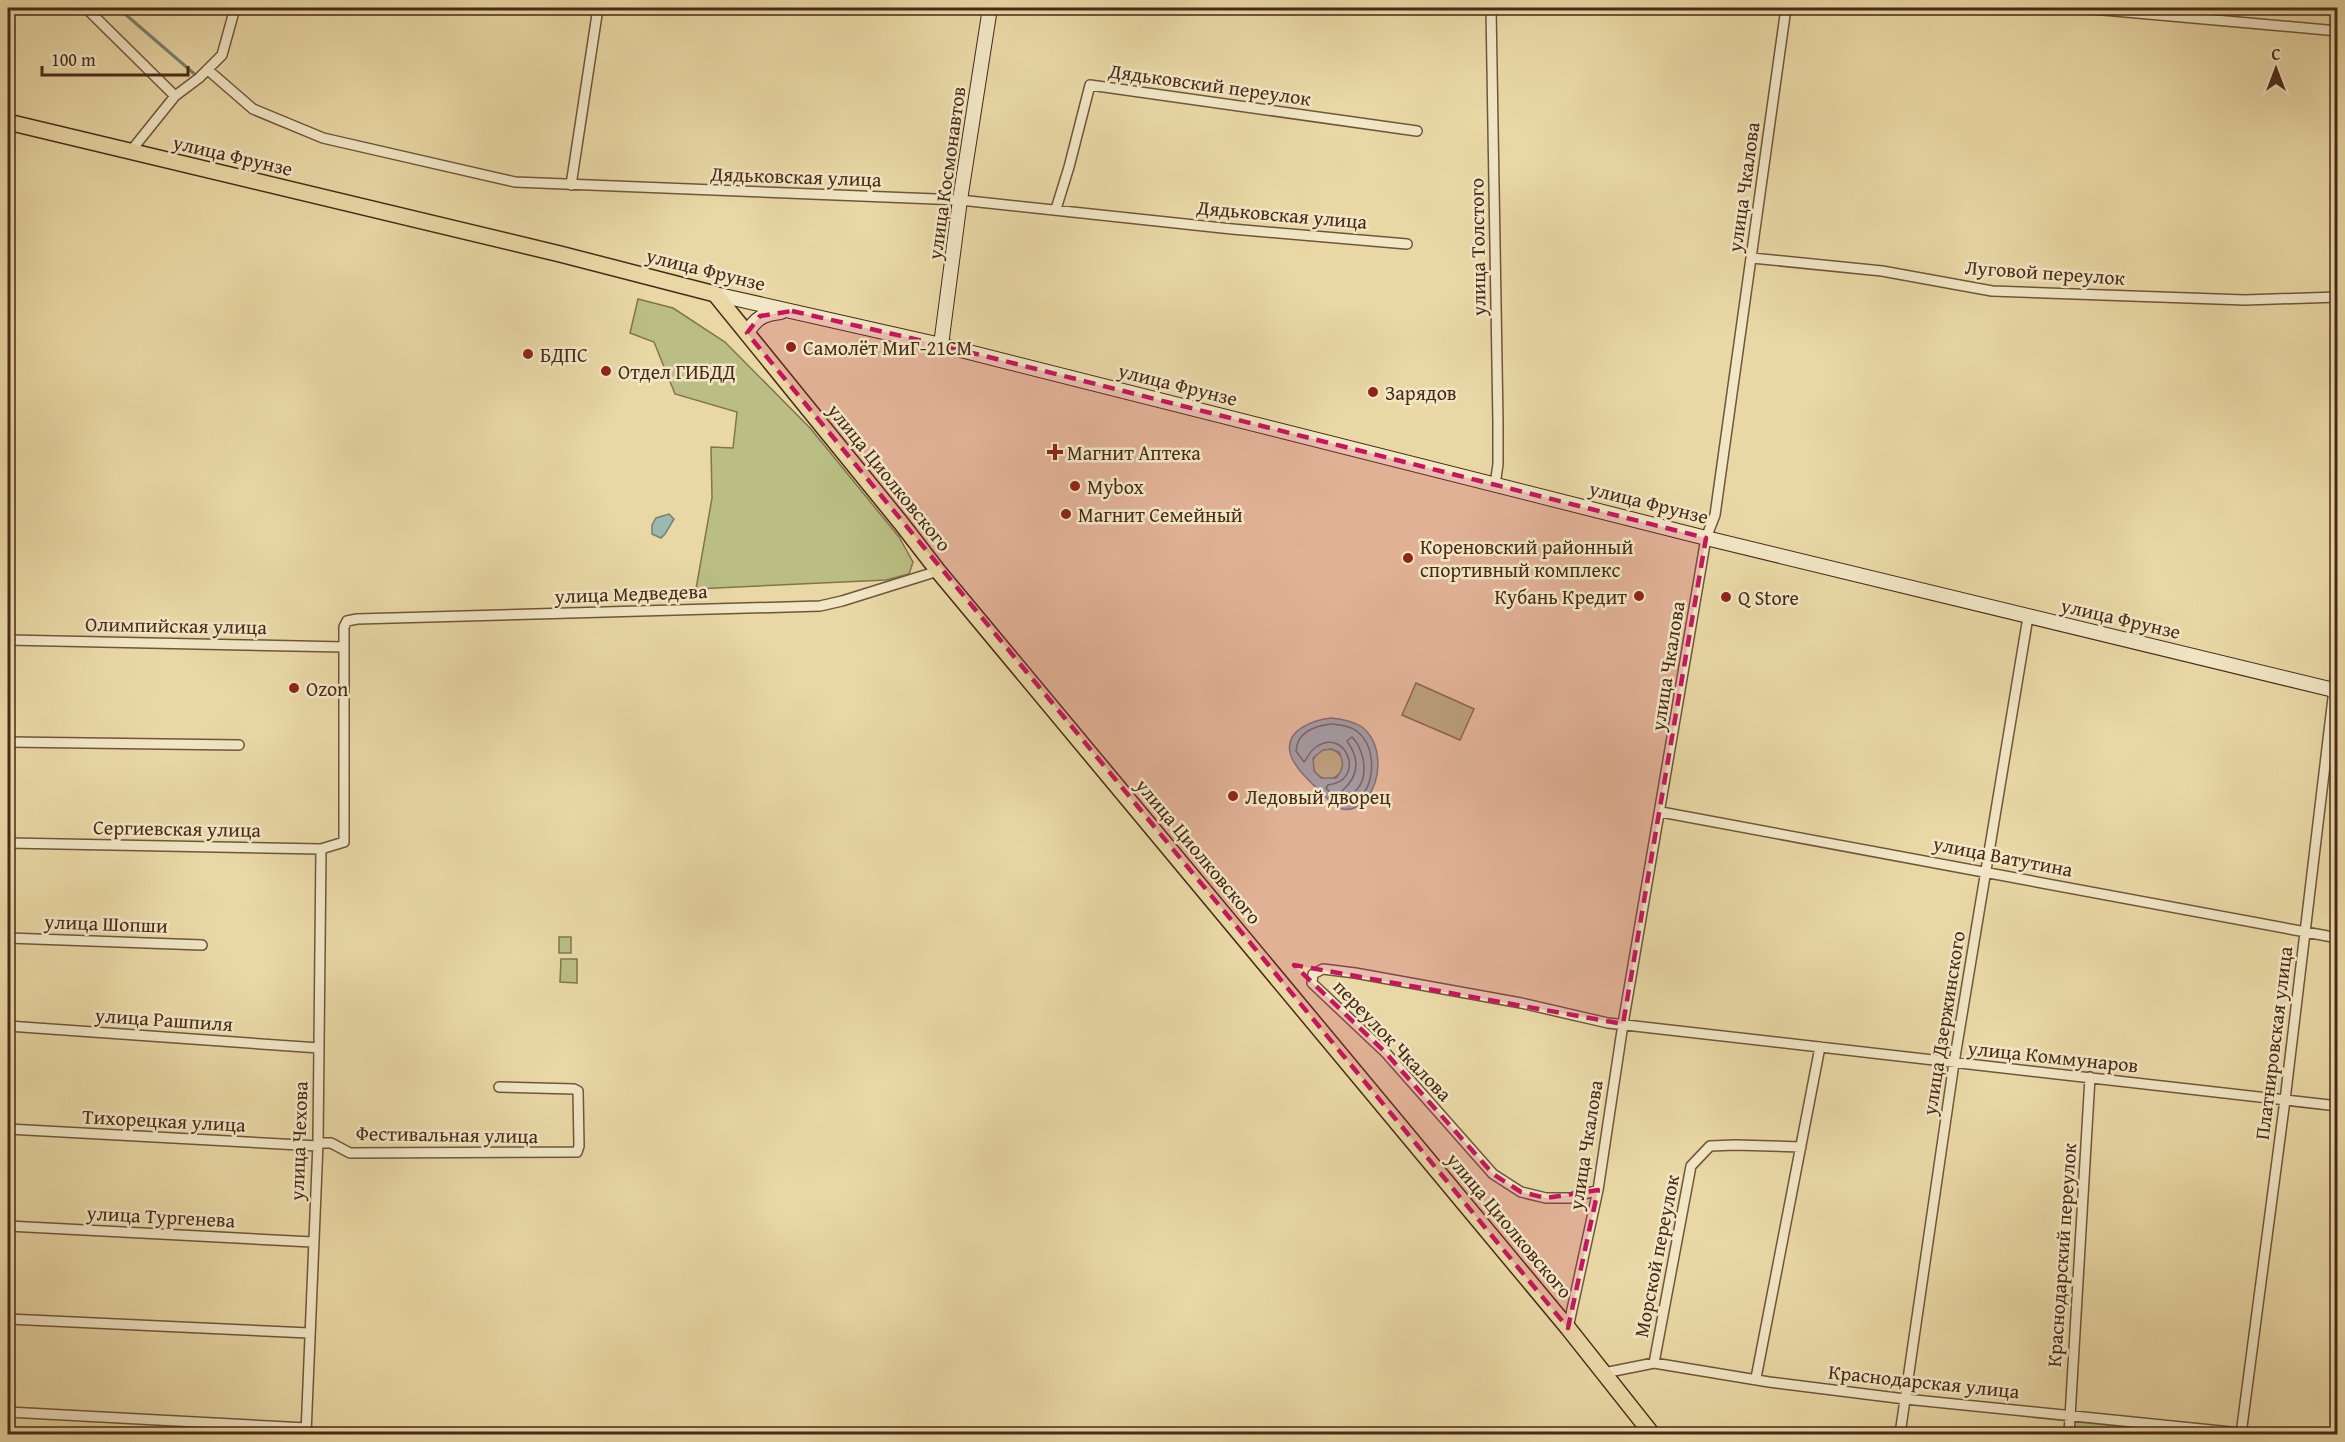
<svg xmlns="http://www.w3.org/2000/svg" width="2345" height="1442" font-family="'Gentium Book Plus',serif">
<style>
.green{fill:#babe84;stroke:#82744e;stroke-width:1.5}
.water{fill:#9bb8b1;stroke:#7a7f73;stroke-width:1.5;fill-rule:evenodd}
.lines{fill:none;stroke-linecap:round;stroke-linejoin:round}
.shore{stroke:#727064;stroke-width:1.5}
.stream{stroke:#7a7f73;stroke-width:3}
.street-casing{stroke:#71553b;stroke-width:12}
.secondary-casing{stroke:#492917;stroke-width:16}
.primary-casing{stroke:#492917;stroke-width:18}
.street{stroke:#f1e6c5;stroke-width:9}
.secondary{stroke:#f1e6c5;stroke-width:14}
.primary{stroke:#e9d8a6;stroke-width:15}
.marked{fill:#c2185b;fill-opacity:0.2;stroke:#c2185b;stroke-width:4.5;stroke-dasharray:12 8;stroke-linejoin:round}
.poi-dot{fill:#8f2418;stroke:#f1e6c5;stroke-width:2}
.labels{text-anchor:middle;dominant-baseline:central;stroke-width:5;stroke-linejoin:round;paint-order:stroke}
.street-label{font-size:20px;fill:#492917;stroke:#f1e6c5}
.poi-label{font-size:20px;fill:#492917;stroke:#f1e6c5;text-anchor:start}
</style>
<rect width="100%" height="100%" fill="#e9d8a6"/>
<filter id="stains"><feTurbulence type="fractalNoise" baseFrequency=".00333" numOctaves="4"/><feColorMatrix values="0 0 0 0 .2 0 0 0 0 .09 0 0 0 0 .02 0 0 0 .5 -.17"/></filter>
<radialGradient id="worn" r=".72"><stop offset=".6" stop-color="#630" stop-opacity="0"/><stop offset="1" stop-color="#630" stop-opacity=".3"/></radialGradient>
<path class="green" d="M638 299 673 308 725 342 811 429 899 537 913 562 909 574 886 580 696 589 712 498 711 447 733 448 737 412 675 394 654 342 630 333Z
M1416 683 1474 709 1460 740 1402 715Z
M1313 764a15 15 0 1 1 30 0a15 15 0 1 1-30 0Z
M559 937H571V953H559Z
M561 959H577V983L560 982Z
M2074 1420 2195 1432 2176 1434H2073Z"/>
<path class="water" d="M669 514 674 519 665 534 661 538 652 534V525L656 518Z
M1331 718C1341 719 1353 721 1362 727 1383 744 1382 780 1366 799 1360 806 1353 811 1342 809 1335 808 1327 798 1321 792 1312 784 1292 765 1290 752 1285 729 1315 720 1331 718ZM1331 749 1339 752C1344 762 1344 769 1336 778H1321L1314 771 1313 758 1323 750Z"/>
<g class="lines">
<path class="shore" d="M1331 724C1340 725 1351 726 1358 732 1388 756 1364 835 1326 788L1328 785C1367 781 1346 726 1316 747 1310 751 1308 757 1304 762L1296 751C1297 732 1314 726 1331 724Z
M1352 737C1367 752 1371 789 1346 796L1342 791C1359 776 1360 759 1347 741Z"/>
<path class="stream" d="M118 8 198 77"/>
<g class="street-casing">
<path id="street" d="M86 8 175 96
M1491 8 1498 423V464L1495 485
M2081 8 2338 31
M208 70 253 109 323 138 515 182 960 200 1232 229 1407 244
M130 152 175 96 199 78 222 55 235 8
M571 185 598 8
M1056 209 1069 167 1090 85 1417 131
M1752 258 1882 271 1992 291 2245 300 2338 297
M8 640 344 647
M8 742 239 745
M1661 812 2338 938
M8 843 321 849 344 842V627L347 621 357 619 820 606 842 601 938 571
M8 938 202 945
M8 1026 319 1048
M8 1129 318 1146
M318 1143H331L350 1153 577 1152 579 1146 578 1091 574 1089 499 1087
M1598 1190 1571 1198H1546L1521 1192 1493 1174 1386 1053 1312 983 1313 974 1323 969 1355 973 1521 1003 1608 1023 2338 1106
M8 1226 312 1242
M8 1319 309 1333
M1568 1328 1598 1190 1623 1024 1706 538 1715 515 1786 8
M1654 1363 1691 1166 1710 1146 1735 1145 1801 1147
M1604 1373 1654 1363 1769 1382 1905 1399 2241 1433
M1756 1378 1820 1047
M8 1412 306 1428
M306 1434 318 1143 321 849
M1900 1434 1954 1063 2028 617
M2069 1434 2090 1077
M2241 1434 2285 1100 2338 656"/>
</g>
<g class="secondary-casing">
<path id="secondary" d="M715 294 941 345 1706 538 2338 691
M747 333C756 318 763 314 781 312
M941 345 960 200 990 8"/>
</g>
<g class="primary-casing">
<path id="primary" d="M8 122 560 254 715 294 901 523 938 571 1568 1328 1652 1434"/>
</g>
<use href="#street" class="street"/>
<use href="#secondary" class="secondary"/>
<use href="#primary" class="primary"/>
</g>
<path class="marked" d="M792 311 941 345 1706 538 1623 1024 1294 965 1386 1053 1493 1174 1521 1192 1546 1198 1598 1190 1568 1328 747 333 760 316Z"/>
<g class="poi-dot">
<circle cx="791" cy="347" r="6"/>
<circle cx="528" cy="354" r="6"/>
<circle cx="606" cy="371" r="6"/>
<circle cx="1373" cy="392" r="6"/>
<path d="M1052 443h6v6h6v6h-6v6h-6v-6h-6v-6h6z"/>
<circle cx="1075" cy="486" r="6"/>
<circle cx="1066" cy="514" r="6"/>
<circle cx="1408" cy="558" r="6"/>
<circle cx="1639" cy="596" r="6"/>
<circle cx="1726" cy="597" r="6"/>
<circle cx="294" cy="688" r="6"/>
<circle cx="1233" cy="796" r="6"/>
</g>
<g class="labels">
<g class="street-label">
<text transform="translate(1210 84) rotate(8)">Дядьковский переулок</text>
<text transform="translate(233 155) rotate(13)">улица Фрунзе</text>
<text transform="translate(946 173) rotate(-82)">улица Космонавтов</text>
<text transform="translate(796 176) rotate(2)">Дядьковская улица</text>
<text transform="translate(1743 187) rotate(-82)">улица Чкалова</text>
<text transform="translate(1282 214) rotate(5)">Дядьковская улица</text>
<text transform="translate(1477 247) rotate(-91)">улица Толстого</text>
<text transform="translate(706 269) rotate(14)">улица Фрунзе</text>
<text transform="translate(2045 272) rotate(4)">Луговой переулок</text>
<text transform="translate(1178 384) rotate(14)">улица Фрунзе</text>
<text transform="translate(890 477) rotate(51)">улица Циолковского</text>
<text transform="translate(1649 502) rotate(14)">улица Фрунзе</text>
<text transform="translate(631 593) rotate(-2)">улица Медведева</text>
<text transform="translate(2121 618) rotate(13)">улица Фрунзе</text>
<text transform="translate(176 625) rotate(1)">Олимпийская улица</text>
<text transform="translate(1667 666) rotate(-81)">улица Чкалова</text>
<text transform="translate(177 828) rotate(1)">Сергиевская улица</text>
<text transform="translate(1199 851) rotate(50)">улица Циолковского</text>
<text transform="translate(2003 856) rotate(11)">улица Ватутина</text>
<text transform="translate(106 923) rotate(2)">улица Шопши</text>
<text transform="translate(164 1019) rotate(4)">улица Рашпиля</text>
<text transform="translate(1943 1023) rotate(-81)">улица Дзержинского</text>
<text transform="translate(1393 1040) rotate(46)">переулок Чкалова</text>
<text transform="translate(2273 1043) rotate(-83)">Платнировская улица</text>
<text transform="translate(2053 1056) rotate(6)">улица Коммунаров</text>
<text transform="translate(164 1120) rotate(3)">Тихорецкая улица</text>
<text transform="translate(447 1134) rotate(1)">Фестивальная улица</text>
<text transform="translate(298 1141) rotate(-88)">улица Чехова</text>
<text transform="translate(1585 1145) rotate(-81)">улица Чкалова</text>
<text transform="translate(161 1216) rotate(3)">улица Тургенева</text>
<text transform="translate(1510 1225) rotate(50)">улица Циолковского</text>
<text transform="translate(2061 1255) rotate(-86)">Краснодарский переулок</text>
<text transform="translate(1656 1256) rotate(-79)">Морской переулок</text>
<text transform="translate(1924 1381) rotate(6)">Краснодарская улица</text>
</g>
<g class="poi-label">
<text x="803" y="347">Самолёт МиГ-21СМ</text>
<text x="540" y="354">БДПС</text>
<text x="618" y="371">Отдел ГИБДД</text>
<text x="1385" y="392">Зарядов</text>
<text x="1067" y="452">Магнит Аптека</text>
<text x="1087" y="486">Mybox</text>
<text x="1078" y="514">Магнит Семейный</text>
<text x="1420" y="546">Кореновский районный<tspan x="1420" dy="23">спортивный комплекс</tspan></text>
<text x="1627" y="596" text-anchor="end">Кубань Кредит</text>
<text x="1738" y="597">Q Store</text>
<text x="306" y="688">Ozon</text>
<text x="1245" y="796">Ледовый дворец</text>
</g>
</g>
<rect width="2345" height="1442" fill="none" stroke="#e9d8a6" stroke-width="30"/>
<rect x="9" y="9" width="2327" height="1424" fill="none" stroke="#492917" stroke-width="3"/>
<rect x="15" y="15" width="2315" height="1412" fill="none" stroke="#492917" stroke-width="1.5"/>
<g transform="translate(2276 69)" stroke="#f1e6c5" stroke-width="4.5" paint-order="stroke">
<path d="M0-4.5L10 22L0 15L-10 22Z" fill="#492917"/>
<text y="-9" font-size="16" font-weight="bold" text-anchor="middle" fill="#492917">С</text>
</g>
<path d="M42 66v9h146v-9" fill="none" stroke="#492917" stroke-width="3"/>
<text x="51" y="66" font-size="18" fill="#492917" stroke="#f1e6c5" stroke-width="4.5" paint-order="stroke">100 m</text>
<rect width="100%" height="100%" filter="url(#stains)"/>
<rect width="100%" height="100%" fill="url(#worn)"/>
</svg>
